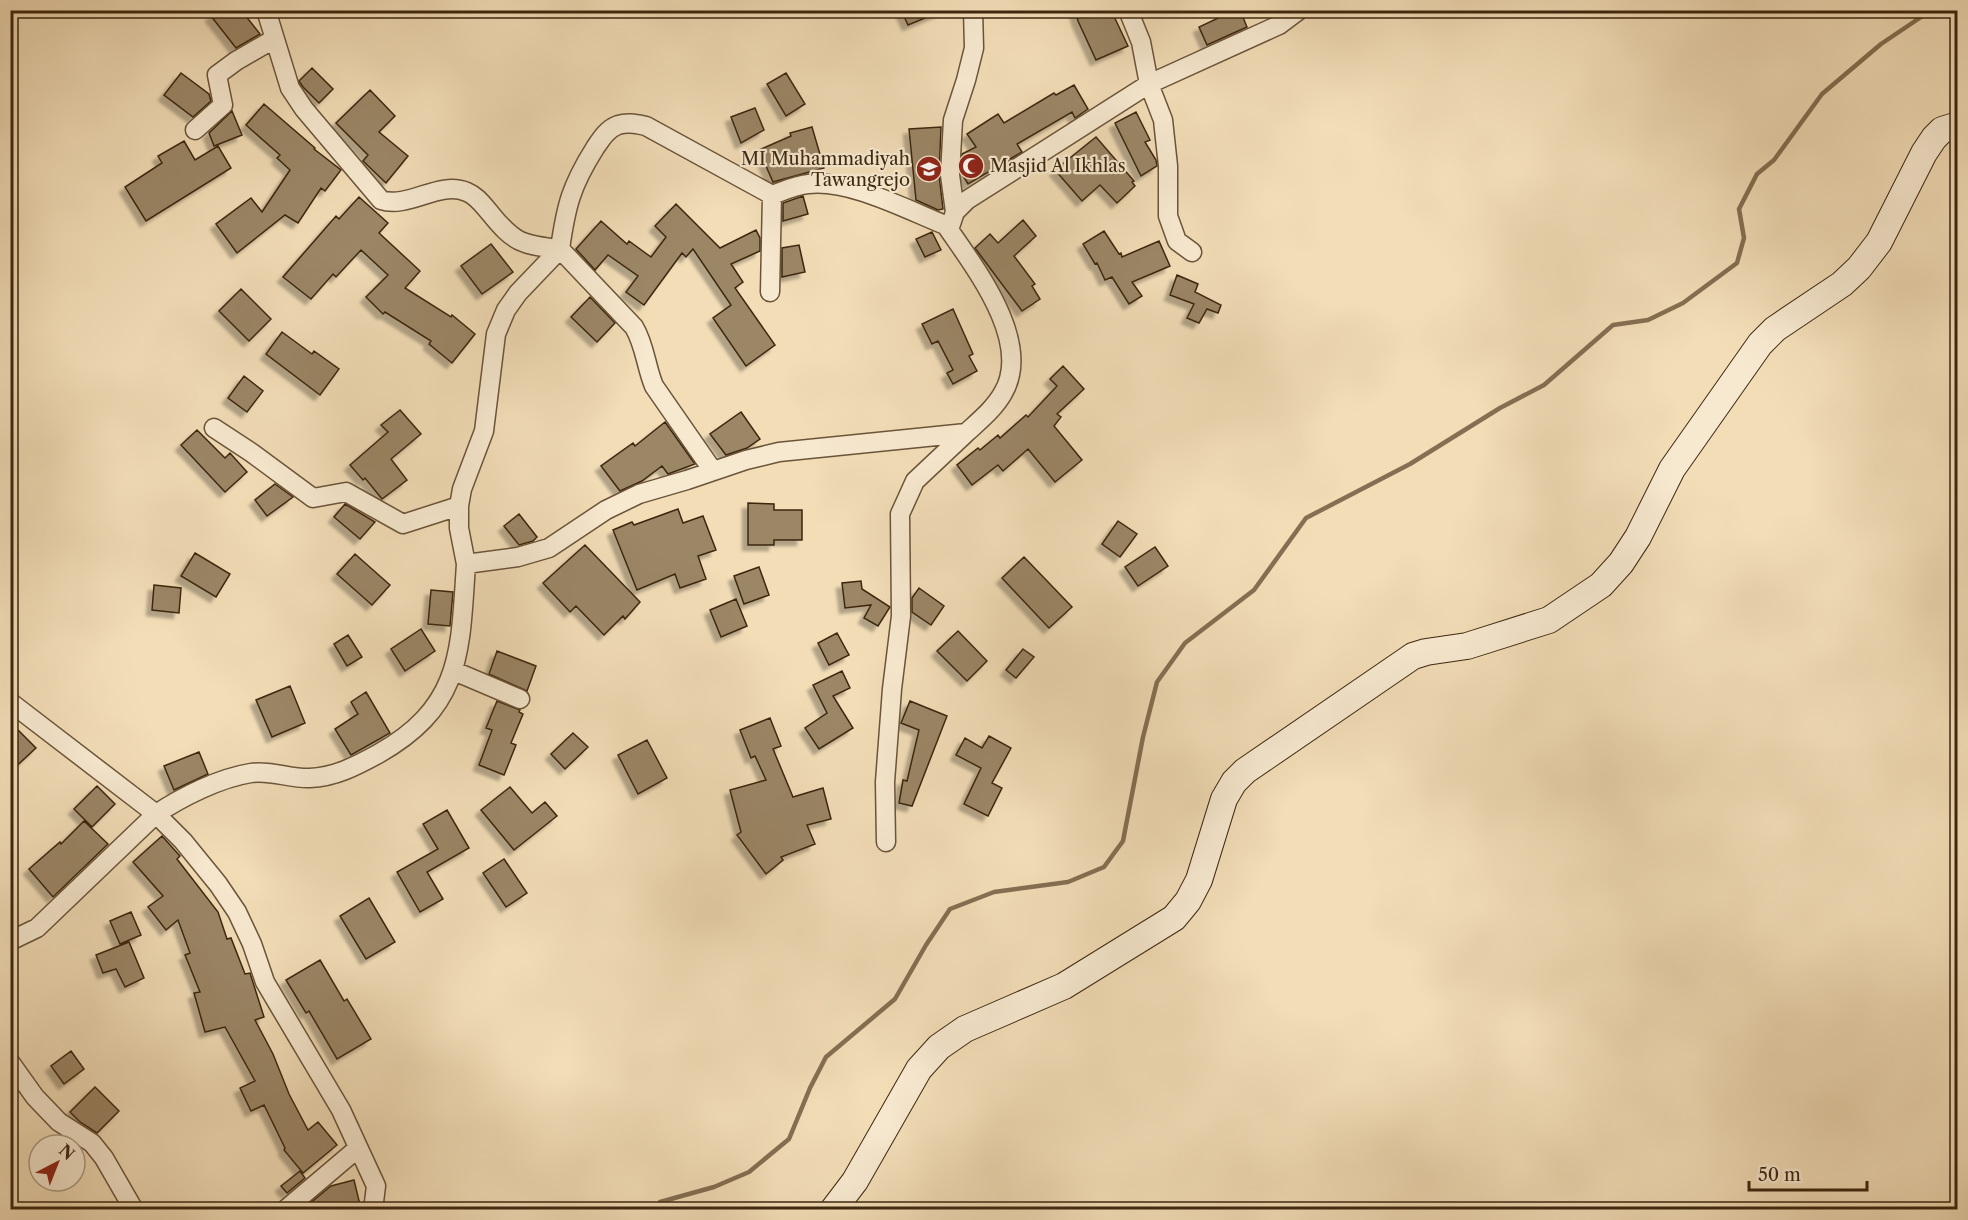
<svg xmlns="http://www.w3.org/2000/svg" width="1968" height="1220" font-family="'Libre Caslon Text',serif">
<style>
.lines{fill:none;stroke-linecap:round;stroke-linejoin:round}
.stream{stroke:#846f52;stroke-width:4.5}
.building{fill:#9b8666;stroke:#3c270f;stroke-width:1.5;filter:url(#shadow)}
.minor-casing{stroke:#6a5439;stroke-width:21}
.secondary-casing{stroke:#3c270f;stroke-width:28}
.minor{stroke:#f7e9d0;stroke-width:18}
.secondary{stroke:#f7e9d0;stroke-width:26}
.labels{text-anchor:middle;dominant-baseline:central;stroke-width:4.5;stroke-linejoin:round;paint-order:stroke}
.poi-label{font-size:18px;fill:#3c270f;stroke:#f7e9d0;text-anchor:end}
</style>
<defs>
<filter id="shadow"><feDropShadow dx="-5.5" dy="5.5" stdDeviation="1.5" flood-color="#0004"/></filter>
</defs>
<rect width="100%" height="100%" fill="#f2ddb7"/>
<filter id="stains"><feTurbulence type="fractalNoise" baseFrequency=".00333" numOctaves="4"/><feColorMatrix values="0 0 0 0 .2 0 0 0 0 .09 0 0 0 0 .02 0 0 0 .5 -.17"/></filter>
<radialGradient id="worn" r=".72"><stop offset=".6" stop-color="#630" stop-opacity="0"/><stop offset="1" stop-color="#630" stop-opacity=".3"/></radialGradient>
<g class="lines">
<path class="stream" d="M654 1210 660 1202 714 1187 749 1172 789 1139 810 1088 826 1057 895 999 926 945 950 909 994 892 1068 882 1104 867 1123 841 1143 737 1157 682 1185 643 1254 590 1306 518 1410 464 1500 408 1544 385 1613 325 1648 320 1683 303 1737 263 1744 238 1739 209 1757 174 1774 160 1822 94 1881 44 1927 13 1928 10"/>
</g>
<path class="building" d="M218 10H241L260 34 236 48 211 16Z
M901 10H942V11L908 25Z
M1075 10H1111L1128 46 1096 60 1078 21Z
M1235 10H1240L1247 27 1207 45 1199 27Z
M312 68 333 89 319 103 303 87 299 81Z
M181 73 209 94 211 101 193 117 164 95Z
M786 73 805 104 786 116 767 84Z
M1074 85 1088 109 1075 118 1072 112 1017 144 1022 152 968 184 961 172 962 154 976 147 967 134 998 114 1004 123 1054 93 1056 95Z
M370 90 395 116 379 132 408 156 386 183 363 161 368 155 336 123Z
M264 104 315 148 314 149 341 170 325 191 321 188 298 223 285 215 237 253 216 224 251 198 262 212 290 170 277 158 280 155 246 125Z
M755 108 764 130 741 143 731 117Z
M232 111 242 135 214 146 209 133Z
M1136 112 1150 140 1145 142 1156 160 1157 166 1141 176 1115 123Z
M812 127 824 168 773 182 759 150 791 136 790 133Z
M941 127 939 175 943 209 938 210 916 200 909 129Z
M1096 137 1134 181 1132 182 1135 186 1117 203 1100 185 1082 201 1055 170Z
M184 141 195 160 218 146 231 168 146 221 125 187 162 163 158 156Z
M803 196 808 214 783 221V203Z
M359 197 388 223 379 233 420 271 405 288 451 317 452 315 475 334 452 363 429 344 431 341 385 312 383 314 366 297 388 275 361 250 336 277 333 274 311 299 283 277 336 216 339 219Z
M676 204 720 248 756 230 760 238V251L731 264 743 282 735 288 775 345 746 366 713 318 731 305 693 249 686 257 682 253 644 305 626 292 638 276 608 255 595 270 576 249 601 221 627 244 629 241 651 257 666 237 655 226Z
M1023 220 1036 236 1014 256 1035 284 1032 286 1040 299 1022 311 975 248 990 234 998 243Z
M1104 231 1119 254 1121 253 1122 257 1159 241 1170 266 1132 282 1142 296 1129 304 1112 277 1105 280 1097 263 1095 264 1083 244Z
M932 232 941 250 925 257 916 239Z
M491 244 513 272 482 294 461 266Z
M799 245 805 272 782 277V248Z
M1177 275 1198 284 1195 292 1221 305 1218 313 1207 309 1199 323 1187 318 1194 304 1170 295Z
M241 289 271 319 249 341 219 311Z
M590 297 615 323 597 342 571 317Z
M953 309 973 354 969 356 977 371 953 384 947 373 953 370 938 341 932 344 922 324Z
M282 332 312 354 314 351 339 369 320 395 266 354Z
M1063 366 1084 389 1057 414 1061 417 1054 426 1082 460 1055 482 1028 449 1003 471 998 465 972 485 957 465 978 448 980 450 998 435 1000 438 1026 415 1028 417 1057 386 1050 379Z
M244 376 263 391 247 412 228 398Z
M400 410 421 434 391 459 407 480 382 499 365 478 363 480 350 465 388 432 381 425Z
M741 412 760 439 747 448 726 455 710 434Z
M665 422 695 464 668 474 662 466 642 481 620 491 601 466 633 443 635 446Z
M197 430 225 458 230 453 247 472 225 492 181 445Z
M275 484 293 497 267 516 255 500Z
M748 503 774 504V510H802V540H774V545H748Z
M345 504 375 522 360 539 334 517Z
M678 509 683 523 703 516 716 550 698 556 706 579 680 588 675 574 637 590 613 530 632 522 634 525Z
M519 514 537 537 533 541 519 545 504 526Z
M1118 521 1137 534 1120 557 1102 544Z
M585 545 640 602 625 619 623 616 604 635 576 606 570 612 543 583Z
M1155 547 1168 566 1138 586 1125 567Z
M195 553 230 574 216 597 181 576Z
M355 554 390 585 372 605 337 574Z
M1024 557 1072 607 1049 628 1002 578Z
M759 567 769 595 744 604 734 576Z
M861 581 862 589 890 607 878 626 864 618 871 605 845 608 842 583Z
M154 585 181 588 179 613 152 610Z
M919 588 944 606 931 625 912 612V598Z
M431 590 453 592 450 626 428 624Z
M736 599 747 626 721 637 710 610Z
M421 629 435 651 405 671 391 649Z
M958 631 987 661 967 681 937 651Z
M837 633 849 655 829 665 818 643Z
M348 635 362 657 347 666 334 644Z
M1023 649 1034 657 1016 678 1006 670Z
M497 651 536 666 527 691 489 674Z
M842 671 850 688 833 696 853 728 819 749 805 728 827 713 813 685Z
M290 686 305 723 272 737 256 700Z
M366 692 390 733 351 755 335 729 358 714 351 702Z
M497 701 520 710 519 712 523 714 511 743 516 745 504 775 479 765 492 730 486 728Z
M910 701 947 716 912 806 899 803 903 780 907 781 919 730 901 723Z
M770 718 781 746 773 749 793 797 823 788 831 819 807 825 815 844 781 857 783 860 766 874 737 835 741 832 730 790 766 780 755 756 751 758 740 730Z
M10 722 36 748 10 772Z
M573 733 588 747 565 769 551 754Z
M989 736 1011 748 992 783 1002 788 988 816 964 804 981 768 956 755 965 738 982 748Z
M647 740 667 778 638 794 618 755Z
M199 752 208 774 174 790 164 766Z
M97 786 115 804 92 827 74 809Z
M510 787 532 813 545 802 557 816 514 850 481 810Z
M447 810 469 848 427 872 443 899 420 912 397 872 438 849 423 824Z
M84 821 108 844 53 897 29 869 60 842 61 844Z
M162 836 180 856 177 859 218 912 227 939 231 938 245 974 250 973 264 1017 255 1020 273 1054 289 1094 308 1130 318 1122 337 1145 303 1173 284 1150 285 1148 264 1105 251 1111 240 1088 255 1081 225 1027 205 1032 194 993 200 992 185 955 190 953 178 920 166 930 148 907 163 896 133 862Z
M504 859 527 893 506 907 483 873Z
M369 898 395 942 366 959 340 916Z
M131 912 141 935 120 944 110 921Z
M129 942 144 978 125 987 116 969 103 973 96 955Z
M320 960 344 1001 347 999 371 1039 337 1059 309 1011 306 1013 286 980Z
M71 1051 84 1069 64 1084 51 1066Z
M95 1087 119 1111 97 1133 80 1122 70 1112Z
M300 1171 305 1178 287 1193 281 1186Z
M354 1180 361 1209H303L331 1186Z"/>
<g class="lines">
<g class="minor-casing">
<path id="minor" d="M266 10 290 88 304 109 381 200C409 209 439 180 467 192 477 196 483 205 490 213 514 243 522 245 560 249
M1128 10 1141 42 1149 84 1163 120 1168 166V216L1177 241 1192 252
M195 130 223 105 217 75 236 61 274 39
M955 212 950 175 953 120 966 80 974 48 973 10
M770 292 772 195
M214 428 252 453 313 498 346 492 403 524 459 506
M713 471 654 386C646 367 645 345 634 327L560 249C566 206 571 186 595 148 601 139 607 129 618 125 628 122 636 124 646 126L772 195C783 191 796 185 808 184 851 179 909 211 950 227
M466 564 459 528V506L462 489 484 431 496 334 506 310 518 293 560 249
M454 671 520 699
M10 702 156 814 37 928 10 941
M886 842 885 782 892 689 901 616 900 514 915 481 966 433
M10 1062 35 1097 59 1122 92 1143 104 1158 134 1210
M285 1210 357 1149
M373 1210 376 1186 341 1110 265 982 252 944 237 912 218 884 183 841 156 814C182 797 219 778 251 773 271 770 291 779 310 778 335 777 356 766 378 754 463 706 460 651 466 564L518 557 549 548 606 510 639 494 687 480 746 460 779 452 966 433C979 421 994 409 1003 393 1033 342 975 268 947 227H950L955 212 967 200 1149 84 1279 25 1299 10"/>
</g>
<g class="secondary-casing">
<path id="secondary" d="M833 1210 855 1181 919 1069 939 1047 965 1029 1064 986 1174 918 1188 901 1199 880 1224 799 1234 782 1245 771 1413 656 1426 652 1467 646 1549 620 1601 585 1621 563 1638 537 1672 469 1760 344 1775 329 1842 284 1859 268 1879 242 1924 153 1934 138 1942 130 1958 125"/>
</g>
<use href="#minor" class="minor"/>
<use href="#secondary" class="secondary"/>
</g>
<defs>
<g id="mosque-disc" transform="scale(1.35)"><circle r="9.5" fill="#8f2418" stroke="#f7e9d0"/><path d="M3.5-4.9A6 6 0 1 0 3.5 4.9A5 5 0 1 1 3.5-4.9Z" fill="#fff"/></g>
<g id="school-disc" transform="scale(1.35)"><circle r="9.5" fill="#8f2418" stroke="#f7e9d0"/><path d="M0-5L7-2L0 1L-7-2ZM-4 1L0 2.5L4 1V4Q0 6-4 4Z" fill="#fff"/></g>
</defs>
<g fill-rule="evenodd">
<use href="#mosque-disc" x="971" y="166"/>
<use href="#school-disc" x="929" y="169"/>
</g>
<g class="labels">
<g class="poi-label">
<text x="910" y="159">MI Muhammadiyah<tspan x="910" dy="21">Tawangrejo</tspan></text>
<text x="990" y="166" text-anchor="start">Masjid Al Ikhlas</text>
</g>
</g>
<rect width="1968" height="1220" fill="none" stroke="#f2ddb7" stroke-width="36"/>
<rect x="12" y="12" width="1944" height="1196" fill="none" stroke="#3c270f" stroke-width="3"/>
<rect x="18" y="18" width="1932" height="1184" fill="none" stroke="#3c270f" stroke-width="1.5"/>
<g transform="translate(57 1163) rotate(42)"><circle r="28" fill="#f7e9d0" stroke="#ac9b83" stroke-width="1.5"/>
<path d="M0-4.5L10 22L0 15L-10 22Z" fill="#8f2418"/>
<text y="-9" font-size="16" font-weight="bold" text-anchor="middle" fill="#3c270f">N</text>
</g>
<path d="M1749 1181v9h118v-9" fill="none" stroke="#3c270f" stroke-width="3"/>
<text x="1758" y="1181" font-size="18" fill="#3c270f" stroke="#f7e9d0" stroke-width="4.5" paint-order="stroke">50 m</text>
<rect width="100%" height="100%" filter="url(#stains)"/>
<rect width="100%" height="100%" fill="url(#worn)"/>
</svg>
